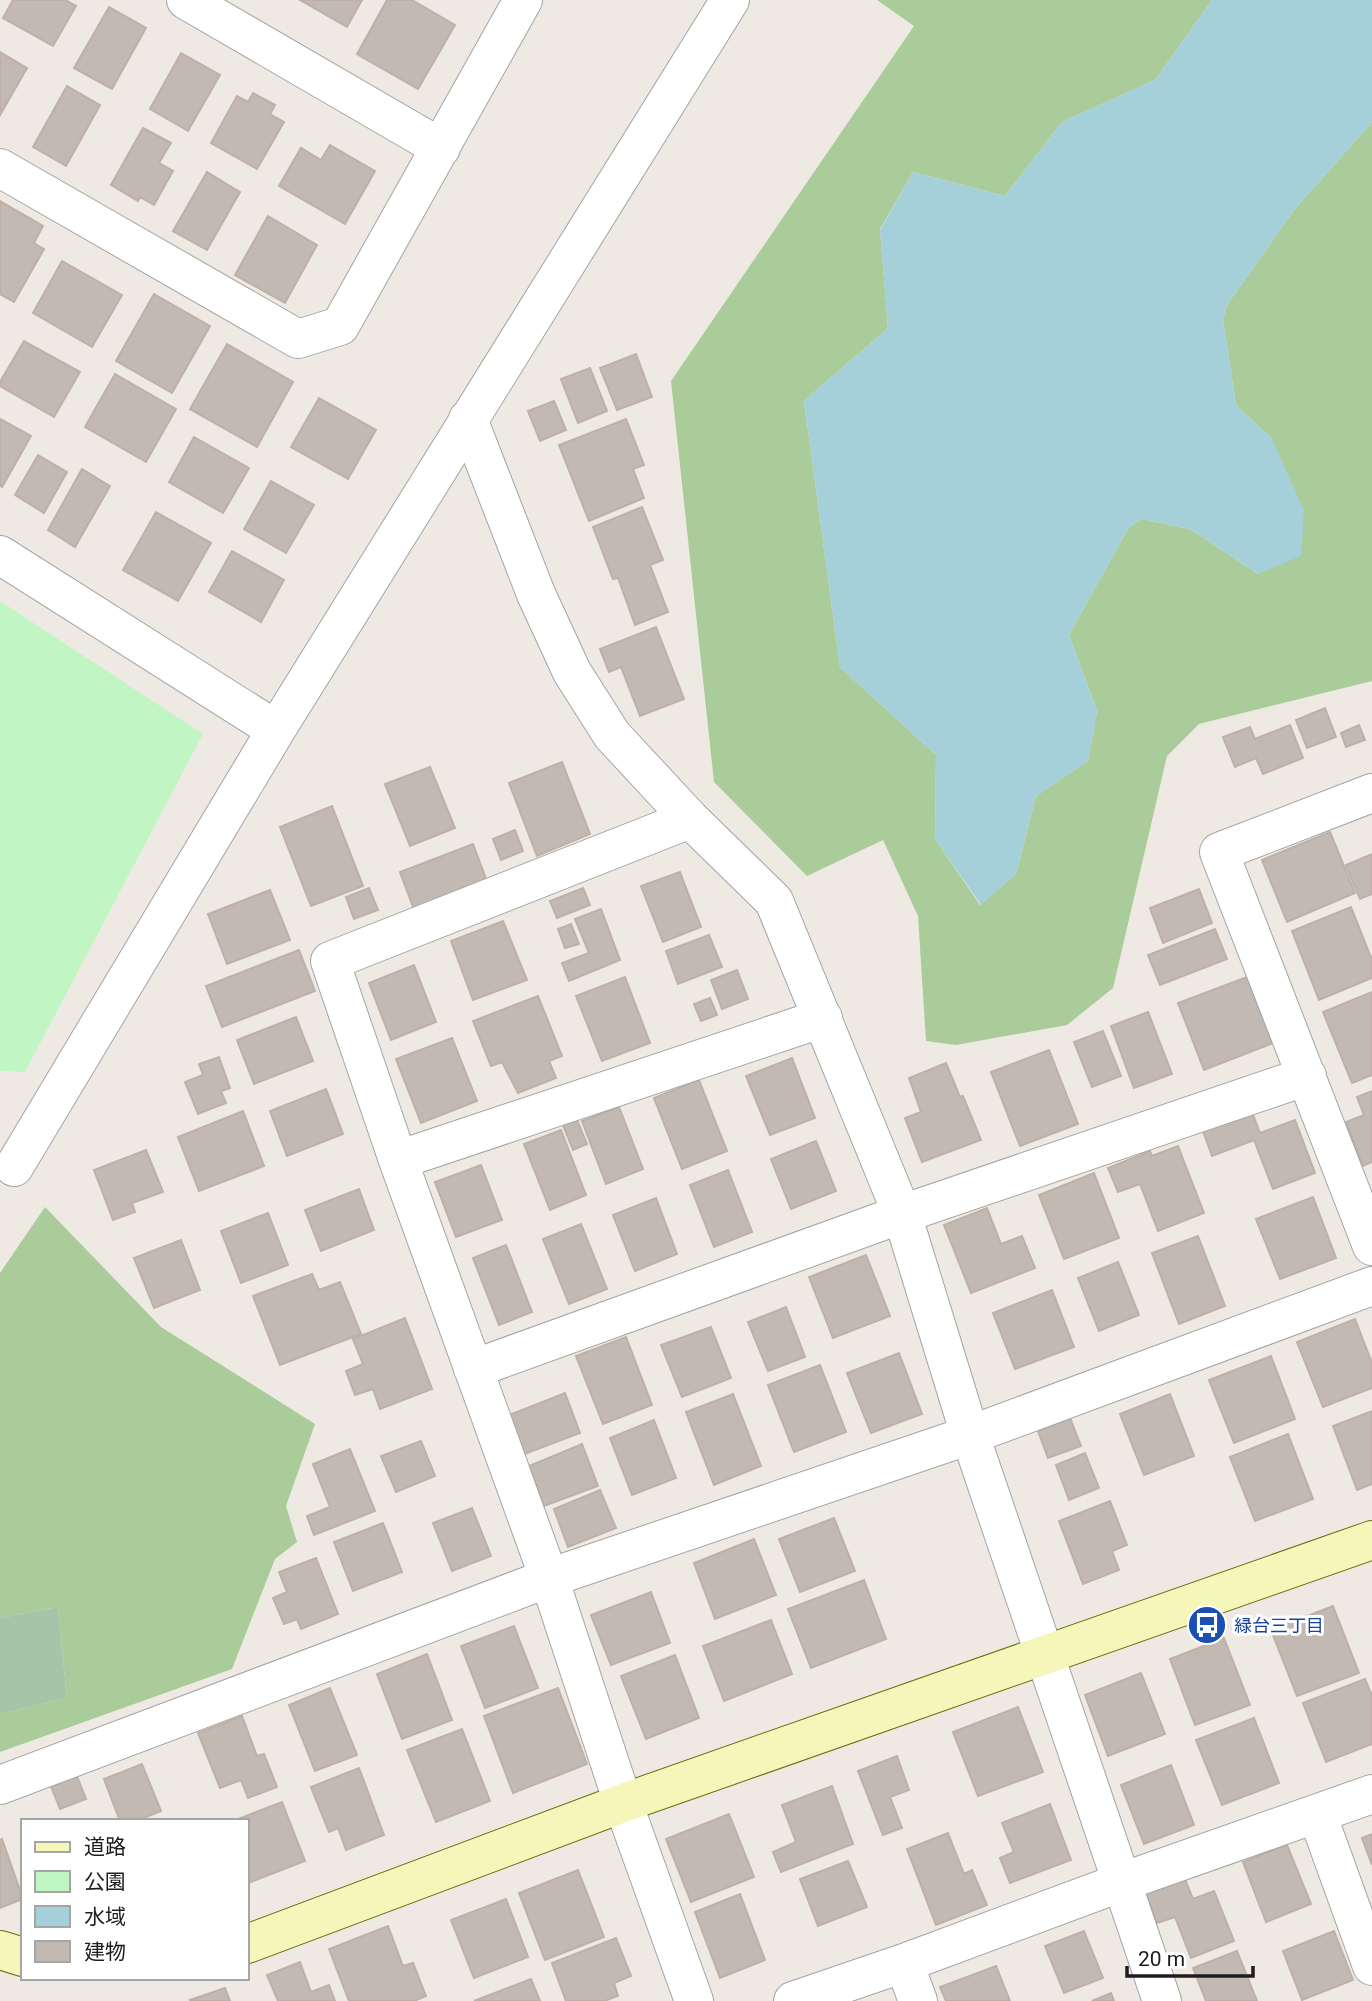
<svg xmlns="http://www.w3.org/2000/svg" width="1372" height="2001" font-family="Roboto,'Noto Sans JP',sans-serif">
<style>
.forest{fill:#aacb9a}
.cemetery{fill:#a5c5a9}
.park{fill:#c1f6c4}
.water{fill:#a5d0d9}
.building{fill:#c2b9b3;stroke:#beb0a6;stroke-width:2}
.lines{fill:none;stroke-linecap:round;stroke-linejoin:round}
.street-casing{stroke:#a4a4a4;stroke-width:40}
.secondary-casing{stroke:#676e0a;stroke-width:40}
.street{stroke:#fff;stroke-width:38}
.secondary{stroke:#f5f6b9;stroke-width:38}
.labels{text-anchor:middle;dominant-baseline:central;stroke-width:6;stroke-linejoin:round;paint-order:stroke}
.transit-label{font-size:18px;fill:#164399;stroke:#fff;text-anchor:start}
</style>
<rect width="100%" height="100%" fill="#eeeae3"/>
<path class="forest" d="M877 0H1212L1155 80 1062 122 1005 196 913 172 880 229 888 328 804 401 840 667 936 755 935 839 980 905 1016 874 1036 796 1088 761 1097 711 1069 635 1129 527 1142 519 1190 529 1258 574 1272 439 1236 405 1223 319 1227 305 1294 210 1372 122V681L1199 724 1167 756 1113 988 1067 1025 956 1045 926 1041 918 916 883 840 807 876 714 782 671 381 914 26Z
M45 1207 161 1327 315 1424 286 1506 297 1542 275 1559 232 1669 0 1752V1714L67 1698 58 1607 0 1618V1273Z"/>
<path class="cemetery" d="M58 1607 67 1698 0 1714V1618Z"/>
<path class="park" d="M0 601 203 734 25 1072 0 1071Z"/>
<path class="water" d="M1212 0H1372V122L1294 210 1227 305 1223 319 1236 405 1272 439 1304 510 1301 556 1258 574 1190 529 1142 519 1129 527 1069 635 1097 711 1088 761 1036 796 1016 874 981 905 935 839 936 755 840 667 804 401 888 328 880 230 913 172 1005 196 1062 122 1155 80Z"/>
<path class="building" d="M13 0H65L76 6 53 46 3 18Z
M300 0H362L347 27Z
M387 0H412L455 25 418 89 357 54Z
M109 7 146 28 112 89 74 68Z
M0 52 27 68 0 115Z
M181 53 220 75 188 131 150 109Z
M67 86 100 105 66 166 33 147Z
M253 93 275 105 270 114 284 122 257 169 211 143 237 96 248 102Z
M143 128 171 143 159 163 173 171 154 205 140 197 138 201 111 185Z
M330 145 375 171 345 224 279 186 301 148 321 160Z
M207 172 240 192 207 250 173 231Z
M0 201 43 226 34 243 44 249 14 302 0 294Z
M268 216 317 245 285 303 235 275Z
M62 261 122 295 92 347 33 313Z
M154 294 210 326 172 393 116 361Z
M24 341 80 372 54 417 0 386V382Z
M227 344 293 382 257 447 190 409Z
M636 354 652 397 617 410 600 368Z
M590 368 607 411 578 423 561 379Z
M115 374 176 409 146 462 85 427Z
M319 398 376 430 348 479 291 447Z
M554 401 566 430 540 441 528 411Z
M0 419 31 436 2 487 0 485Z
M626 419 644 465 633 469 644 498 589 521 559 445Z
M194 437 249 468 223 513 169 482Z
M38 455 67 472 44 513 15 495Z
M82 469 110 486 75 547 48 530Z
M271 481 314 505 286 553 244 529Z
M642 507 663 560 650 565 668 612 635 625 618 578 613 579 593 527Z
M156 512 211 543 178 601 123 570Z
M232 551 284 580 261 622 209 592Z
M656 627 684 699 640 716 621 667 609 672 600 649Z
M1325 708 1336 737 1307 748 1296 720Z
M1290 725 1303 758 1263 774 1256 758 1235 767 1223 737 1250 727 1255 739Z
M1359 725 1365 740 1346 747 1341 733Z
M562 762 590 834 537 856 509 783Z
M430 767 455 828 410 846 385 784Z
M332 806 363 886 311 906 280 827Z
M515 830 523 851 501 860 493 839Z
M1330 832 1355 893 1287 922 1262 860Z
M473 844 488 884 415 912 400 872Z
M1372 854V894L1360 899 1346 865Z
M680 872 701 927 663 942 641 886Z
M369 888 378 910 354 919 346 897Z
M583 888 590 905 557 918 550 901Z
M1199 889 1212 923 1163 943 1150 908Z
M270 890 290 940 227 964 208 914Z
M1351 907 1372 960V978L1319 1000 1292 931Z
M601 909 620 960 569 981 562 963 589 953 575 919Z
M503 921 527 980 473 1000 451 941Z
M571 924 579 944 565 948 558 929Z
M1215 929 1227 959 1160 985 1148 955Z
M709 935 722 967 678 984 666 951Z
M299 950 315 991 222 1027 206 986Z
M414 965 436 1022 391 1040 369 983Z
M737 970 748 999 722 1009 711 980Z
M625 977 650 1043 602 1061 576 996Z
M1247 977 1273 1043 1204 1070 1178 1003Z
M1372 992V1075L1352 1083 1323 1012Z
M538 996 562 1056 549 1061 556 1078 518 1093 502 1062 491 1066 473 1021Z
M710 998 717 1015 701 1021 694 1004Z
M1148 1012 1172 1074 1134 1088 1111 1026Z
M296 1017 313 1061 254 1084 237 1040Z
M1103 1031 1121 1076 1092 1087 1074 1042Z
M452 1038 477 1101 421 1123 396 1059Z
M1049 1050 1078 1124 1020 1146 991 1072Z
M219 1057 230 1088 221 1091 226 1103 198 1114 185 1082 203 1075 199 1064Z
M792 1058 815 1118 770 1135 746 1076Z
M946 1063 960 1097 963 1096 981 1140 922 1162 905 1118 921 1112 909 1078Z
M699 1080 727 1151 682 1169 654 1098Z
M326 1089 343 1134 287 1156 270 1111Z
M1372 1091V1162L1363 1166 1346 1122 1364 1115 1357 1097Z
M619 1107 643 1169 606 1184 582 1121Z
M243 1111 264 1166 199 1191 178 1137Z
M1252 1112 1260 1133 1295 1120 1315 1173 1273 1189 1254 1140 1212 1156 1203 1131Z
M577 1120 587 1144 573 1150 563 1125Z
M561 1130 586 1195 550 1210 524 1144Z
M816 1141 836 1191 791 1209 771 1159Z
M1178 1146 1204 1213 1158 1231 1140 1184 1118 1192 1108 1168 1150 1151 1152 1156Z
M146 1150 163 1192 132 1203 135 1212 113 1220 94 1170Z
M481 1165 502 1220 456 1237 435 1182Z
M728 1170 752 1232 714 1247 690 1185Z
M1094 1173 1119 1238 1064 1259 1039 1195Z
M359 1189 374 1230 321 1251 305 1210Z
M1313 1197 1336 1258 1280 1279 1256 1219Z
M656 1198 677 1254 635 1271 613 1215Z
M987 1208 1001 1244 1022 1236 1035 1268 971 1293 944 1225Z
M268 1213 288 1265 241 1283 221 1231Z
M581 1224 607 1289 569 1304 543 1239Z
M1198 1236 1225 1306 1179 1324 1152 1253Z
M181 1240 200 1290 154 1308 134 1258Z
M506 1245 532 1312 499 1325 473 1258Z
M866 1255 890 1316 833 1338 809 1277Z
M1118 1262 1139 1315 1099 1331 1078 1278Z
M312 1274 319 1290 340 1282 361 1334 280 1365 253 1296Z
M1052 1290 1074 1347 1015 1369 993 1313Z
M786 1307 805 1357 768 1371 748 1322Z
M405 1318 432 1389 380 1409 373 1389 355 1395 346 1371 363 1364 353 1339Z
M1355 1319 1372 1363V1388L1323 1407 1297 1342Z
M711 1327 731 1378 682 1397 661 1345Z
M626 1337 652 1405 603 1424 576 1356Z
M899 1353 922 1414 871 1433 847 1373Z
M1271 1356 1295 1419 1234 1443 1209 1380Z
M820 1365 846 1432 794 1452 768 1385Z
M565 1393 580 1433 522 1455 507 1416Z
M733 1394 761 1466 714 1485 686 1412Z
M1170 1394 1194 1456 1144 1475 1120 1414Z
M1372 1411V1484L1357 1490 1333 1426Z
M1070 1418 1081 1446 1048 1458 1038 1431Z
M654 1420 676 1478 632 1495 610 1438Z
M1288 1434 1313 1499 1255 1521 1230 1457Z
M421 1441 435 1476 396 1492 381 1456Z
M582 1444 598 1486 544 1506 529 1466Z
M350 1449 375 1511 314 1535 307 1516 330 1507 313 1464Z
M1085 1453 1099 1488 1069 1500 1056 1465Z
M600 1490 616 1528 568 1547 554 1509Z
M1110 1501 1127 1545 1112 1551 1119 1570 1083 1584 1059 1521Z
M472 1508 491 1556 452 1571 433 1523Z
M834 1518 855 1571 800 1592 779 1539Z
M383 1523 402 1572 353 1591 334 1542Z
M754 1539 776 1595 715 1619 694 1563Z
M316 1558 338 1614 301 1629 297 1619 284 1624 273 1598 287 1592 279 1572Z
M864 1580 886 1639 811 1668 788 1609Z
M651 1592 670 1643 611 1665 591 1615Z
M1333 1606 1359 1673 1297 1696 1271 1630Z
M771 1620 792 1674 724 1701 703 1646Z
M514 1626 538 1688 485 1708 461 1646Z
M1224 1638 1250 1705 1195 1725 1170 1659Z
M427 1654 452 1720 402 1739 377 1674Z
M675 1655 699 1718 646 1739 621 1676Z
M1141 1673 1165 1734 1108 1756 1085 1695Z
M1365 1679 1372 1696V1744L1326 1762 1303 1703Z
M330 1688 357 1755 315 1771 289 1705Z
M558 1688 587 1764 513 1793 484 1716Z
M1018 1707 1043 1772 978 1796 953 1732Z
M242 1716 257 1756 264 1754 277 1787 248 1798 241 1780 220 1788 198 1733Z
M1254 1718 1279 1783 1222 1805 1196 1740Z
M462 1729 490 1801 436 1822 407 1750Z
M897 1756 909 1790 890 1797 902 1828 883 1835 858 1771Z
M142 1764 161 1811 136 1821H120L104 1779Z
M1171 1765 1194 1825 1144 1844 1121 1785Z
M359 1768 384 1835 346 1850 338 1828 329 1832 311 1787Z
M76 1774 86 1799 60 1809 50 1784Z
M832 1786 853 1844 781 1872 773 1852 796 1842 782 1805Z
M282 1802 305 1861 248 1883 247 1821H233Z
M1050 1804 1071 1860 1010 1883 1000 1858 1014 1852 1002 1823Z
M729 1814 754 1877 691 1902 666 1839Z
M948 1833 964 1874 972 1870 987 1905 936 1925 907 1849Z
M1372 1834V1865L1362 1838Z
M2 1839 23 1899 0 1908V1840Z
M1287 1845 1311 1904 1266 1922 1243 1862Z
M848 1861 867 1907 818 1926 800 1879Z
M578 1870 604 1937 545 1960 519 1893Z
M1183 1874 1193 1899 1214 1891 1234 1941 1191 1958 1175 1917 1157 1923 1144 1889Z
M740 1894 765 1960 720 1978 695 1912Z
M506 1899 528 1957 474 1978 451 1920Z
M388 1926 403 1966 413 1963 426 1996 414 2001H349L329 1949Z
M1084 1931 1103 1978 1064 1993 1045 1946Z
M1334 1931 1353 1980 1302 2000 1283 1951Z
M616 1938 631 1976 614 1983 618 1996 604 2001H566L552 1963Z
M1237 1951 1257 2001H1206L1193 1968Z
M300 1962 311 1992 329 1985 335 2001H278L267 1975Z
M996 1966 1010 2001H946L940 1987Z
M531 1979 540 2001H474Z
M225 1988 230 2001H191L190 2000Z
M1111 1993 1114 2001H1092Z"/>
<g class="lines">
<g class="street-casing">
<path id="street" d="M186 0 441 148
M0 168 298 339 340 326 523 0
M468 419 536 594 572 672 612 735 690 819 774 901 902 1214 970 1435 1162 2001
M0 555 276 730 14 1167
M276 730 730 0
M1372 793 1219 852 1372 1246
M690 819 330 961 398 1160 549 1578 623 1803 694 2001
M398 1160 823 1018
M473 1369 902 1214 1307 1076
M0 1785 549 1578 970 1435 1372 1286
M1317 1814 1372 1966
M904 1963 1122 1882 1372 1794
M793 2001 904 1963 918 2001"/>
</g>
<g class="secondary-casing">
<path id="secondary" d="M247 1944 623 1803 1372 1540
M0 1950 23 1957"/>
</g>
<use href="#street" class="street"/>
<use href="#secondary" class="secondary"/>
</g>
<defs>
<g id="bus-disc" transform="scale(2.0125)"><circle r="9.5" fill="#1a4fb4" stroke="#fff"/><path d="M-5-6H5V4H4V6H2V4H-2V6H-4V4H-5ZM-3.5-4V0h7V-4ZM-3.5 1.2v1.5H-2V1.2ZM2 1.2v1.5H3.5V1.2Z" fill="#fff"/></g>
</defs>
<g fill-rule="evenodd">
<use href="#bus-disc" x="1207" y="1625"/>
</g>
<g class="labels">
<g class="transit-label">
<text x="1234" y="1625">緑台三丁目</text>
</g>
</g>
<rect x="21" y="1819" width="228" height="161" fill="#ffffff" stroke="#a5a5a5" stroke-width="2"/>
<rect x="35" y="1842" width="35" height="10" fill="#f5f6b9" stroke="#a5a5a5" stroke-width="2"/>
<text x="84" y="1854" font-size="21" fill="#1d1d1d">道路</text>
<rect x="35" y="1871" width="35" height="21" fill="#c1f6c4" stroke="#a5a5a5" stroke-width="2"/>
<text x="84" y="1889" font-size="21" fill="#1d1d1d">公園</text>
<rect x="35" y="1906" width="35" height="21" fill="#a5d0d9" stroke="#a5a5a5" stroke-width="2"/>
<text x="84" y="1924" font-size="21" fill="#1d1d1d">水域</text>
<rect x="35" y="1941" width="35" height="21" fill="#c2b9b3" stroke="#a5a5a5" stroke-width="2"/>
<text x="84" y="1959" font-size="21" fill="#1d1d1d">建物</text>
<path d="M1127 1966v10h126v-10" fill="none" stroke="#1d1d1d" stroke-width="3.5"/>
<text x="1138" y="1966" font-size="21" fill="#1d1d1d" stroke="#ffffff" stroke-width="5" paint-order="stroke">20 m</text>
</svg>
